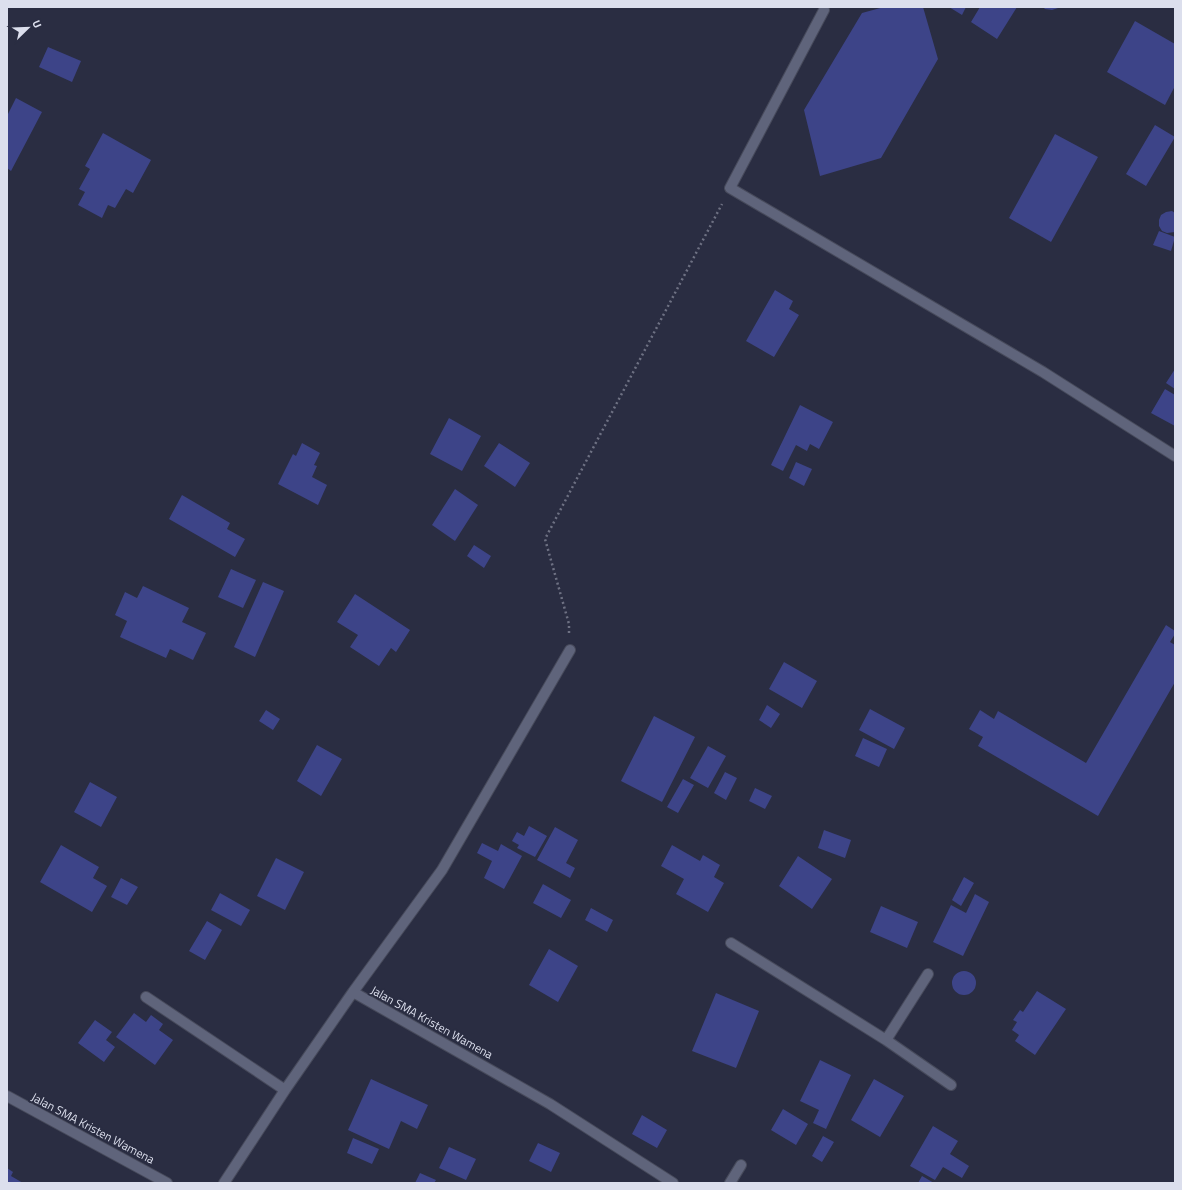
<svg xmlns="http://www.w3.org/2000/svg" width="1182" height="1190" font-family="'Titillium Web',sans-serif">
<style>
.building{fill:#3d4488}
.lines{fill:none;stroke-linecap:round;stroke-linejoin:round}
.minor-casing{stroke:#474a5b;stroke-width:12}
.path{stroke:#6e7183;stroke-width:2.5;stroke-dasharray:2 3;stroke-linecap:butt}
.minor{stroke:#5f647b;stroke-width:10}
.labels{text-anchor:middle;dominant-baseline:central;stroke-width:4;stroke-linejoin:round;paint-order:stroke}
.street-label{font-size:12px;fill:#dcdfed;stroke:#2a2d42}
</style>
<rect width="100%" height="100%" fill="#2a2d42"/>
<path class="building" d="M884 7H923L938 59 881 158 820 176 804 110 862 13Z
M949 7H966L962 15Z
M980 7H1017L997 39 971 22Z
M1043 7H1061L1052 10 1045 9Z
M1135 21 1175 44V86L1165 105 1107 72Z
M48 47 81 61 72 82 39 67Z
M16 98 42 112 11 171 7 168V116Z
M1155 125 1175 137 1146 186 1126 174Z
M103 133 151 160 133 193 126 189 115 208 108 205 102 218 78 205 85 192 79 189 90 169 85 166Z
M1055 134 1098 157 1051 242 1009 218Z
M1172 211 1175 213V232L1167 233 1162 231 1159 226V220L1161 215 1166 212Z
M1159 231 1175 237 1171 251 1153 245Z
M775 290 793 301 789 309 799 315 774 357 746 341Z
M1175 369V389L1166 383Z
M1165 389 1175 395V426L1151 413Z
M800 405 833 422 819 449 810 444 807 451 796 445 783 471 771 465Z
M449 418 481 436 462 471 430 454Z
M302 443 320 453 314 465 317 466 312 477 327 485 318 505 278 484 293 454 296 456Z
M499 443 530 463 515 487 484 466Z
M796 462 812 469 804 486 789 478Z
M455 489 478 505 455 541 432 525Z
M182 495 230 523 227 529 245 539 235 557 169 519Z
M474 545 491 556 484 568 467 556Z
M231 569 256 580 243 608 218 597Z
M263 582 284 591 255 657 234 647Z
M143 586 189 608 182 622 206 633 193 660 170 649 166 658 120 637 127 621 115 615 125 592 137 598Z
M355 594 410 630 396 652 391 648 379 666 350 647 358 635 337 622Z
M1166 625 1175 631V634L1170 642 1175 645V682L1098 816 978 746 983 737 969 729 980 710 994 719 998 711 1086 763Z
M784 662 817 681 802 708 769 689Z
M767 705 780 714 771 728 759 720Z
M870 709 905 728 894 749 859 730Z
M266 710 280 719 273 730 259 721Z
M654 716 695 737 662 802 621 781Z
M863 738 887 749 879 767 855 756Z
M317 745 342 759 321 796 297 781Z
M708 746 726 756 708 788 690 778Z
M725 772 737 778 726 800 714 793Z
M683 779 694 785 678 813 667 807Z
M90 782 117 797 101 827 74 812Z
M755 788 772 796 765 809 749 801Z
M529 826 547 836 535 857 517 848 519 845 512 841 517 832 524 836Z
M555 827 578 840 566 863 575 868 570 878 537 860Z
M824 830 851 840 845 858 818 848Z
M482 843 498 851 501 844 522 856 504 889 484 878 492 861 477 853Z
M61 845 99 867 93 878 107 886 92 912 40 882Z
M672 845 700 861 703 855 720 865 714 877 724 883 708 912 676 894 684 879 661 866Z
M798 856 832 879 812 909 779 886Z
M276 858 304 872 285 910 257 896Z
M964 877 974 883 961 906 952 900Z
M121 878 138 887 127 905 111 897Z
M543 884 571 900 561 918 533 903Z
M220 893 250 910 241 926 211 910Z
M975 894 989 902 963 956 933 942 951 905 966 913Z
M881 906 918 922 907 948 870 932Z
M591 908 613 920 607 932 585 920Z
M207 921 222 930 205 960 189 951Z
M549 949 578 966 558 1002 529 985Z
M952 983a12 12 0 1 1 24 0a12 12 0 1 1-24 0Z
M1037 991 1066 1009 1035 1055 1015 1041 1019 1035 1012 1030 1017 1022 1013 1020 1020 1010 1023 1012Z
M716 993 759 1011 736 1068 692 1051Z
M134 1013 146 1022 151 1015 163 1024 159 1030 173 1040 155 1065 116 1037Z
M95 1020 112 1032 106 1040 115 1047 104 1062 78 1043Z
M820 1060 851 1075 826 1129 813 1123 819 1110 800 1101Z
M371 1079 428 1105 417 1129 401 1121 389 1149 348 1130Z
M874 1079 904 1096 880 1137 851 1120Z
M783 1109 808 1124 796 1145 771 1130Z
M642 1115 667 1130 657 1148 632 1134Z
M933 1126 958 1141 950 1154 969 1166 962 1178 943 1167 935 1180 910 1166Z
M823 1136 834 1142 822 1162 812 1156Z
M353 1138 379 1149 372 1164 347 1153Z
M538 1143 560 1153 551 1172 529 1161Z
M449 1147 476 1159 466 1180 439 1168Z
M7 1168 13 1172 11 1176 23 1183H7Z
M420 1173 436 1180 434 1183H415Z
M922 1176 934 1183H918Z"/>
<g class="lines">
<g class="minor-casing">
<path id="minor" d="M824 10 730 188 1043 372 1175 456
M731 943 886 1040 951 1085
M353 992 442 870 570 650
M146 997 285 1090
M886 1040 928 974
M7 1096 167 1183
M224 1183 285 1090 353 992 550 1104 673 1183
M730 1183 741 1165"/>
</g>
<path class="path" d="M569 633V624L545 539 722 204"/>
<use href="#minor" class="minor"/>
</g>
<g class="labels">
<g class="street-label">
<text transform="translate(432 1022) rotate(29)">Jalan SMA Kristen Wamena</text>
<text transform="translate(93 1128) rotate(28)">Jalan SMA Kristen Wamena</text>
</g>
</g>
<rect width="1182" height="1190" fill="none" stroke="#dcdfed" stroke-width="16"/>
<g transform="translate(28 28) rotate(67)" stroke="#2a2d42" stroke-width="3" paint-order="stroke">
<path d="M0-3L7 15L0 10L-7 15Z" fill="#dcdfed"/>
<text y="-6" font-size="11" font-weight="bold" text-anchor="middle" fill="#dcdfed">U</text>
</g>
</svg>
